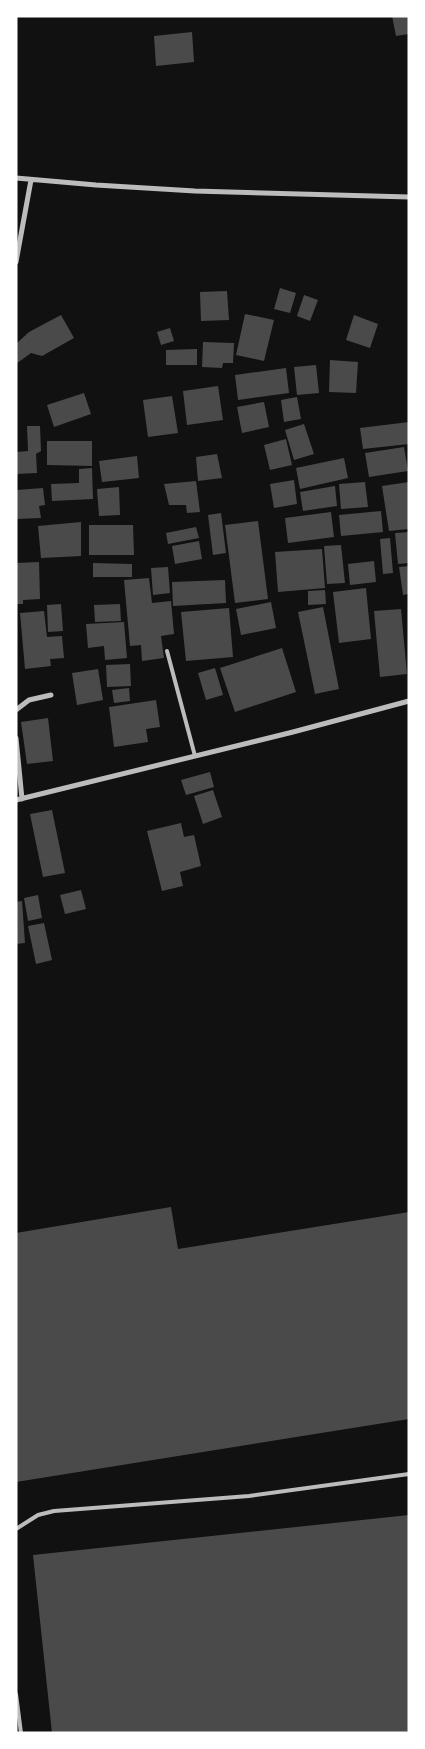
<svg xmlns="http://www.w3.org/2000/svg" width="425" height="1749" font-family="Rubik,sans-serif">
<style>
.building{fill:#4a4a4a}
.lines{fill:none;stroke-linecap:round;stroke-linejoin:round}
.service{stroke:#bcbcbc;stroke-width:4}
.minor{stroke:#bcbcbc;stroke-width:5}
</style>
<rect width="100%" height="100%" fill="#111"/>
<path class="building" d="M392 16H409V34L396 36Z
M192 32 194 62 156 66 154 36Z
M280 288 296 293 290 313 274 309Z
M227 291 229 320 201 321 200 292Z
M304 295 318 300 310 321 297 316Z
M245 314 274 320 264 361 236 355Z
M61 315 74 338 42 356 31 353 16 364V344L29 332Z
M354 315 378 324 370 348 346 340Z
M170 328 174 341 161 345 157 332Z
M203 342 234 343 233 363H223L222 368 202 367Z
M197 349V365H166V350Z
M330 360 358 362 356 393 329 392Z
M316 365 319 393 297 395 294 367Z
M286 368 289 393 238 400 235 375Z
M218 386 223 420 187 425 183 391Z
M84 393 91 414 54 427 47 405Z
M172 396 178 433 148 437 143 400Z
M297 397 301 419 284 422 281 400Z
M264 402 269 427 242 433 237 407Z
M409 422V444L363 449 360 428Z
M304 424 314 454 294 460 285 430Z
M27 426H40L41 451 36 454 37 473 16 474V452L28 451Z
M286 439 292 465 270 470 264 445Z
M47 441H92V466L47 465Z
M404 447 408 471 369 477 365 453Z
M217 454 222 478 198 481 196 457Z
M137 456 139 478 102 482 99 461Z
M344 458 348 478 300 489 296 468Z
M92 468 93 499 52 501 51 484 79 483V469Z
M294 480 297 504 274 508 270 484Z
M196 481 200 512 187 513 186 505H169L164 484Z
M365 482 368 507 341 509 339 484Z
M409 482V529L389 531 382 486Z
M335 486 337 506 303 511 300 492Z
M119 487 120 515 99 516 97 489Z
M43 488 45 505 39 506 41 518 17 519 16 490Z
M381 511 383 532 341 536 339 515Z
M331 512 334 537 288 543 285 518Z
M221 513 226 553 213 555 208 515Z
M258 521 268 599 235 603 225 525Z
M81 522V556L41 558 38 526Z
M89 525H133L134 555H89Z
M196 527 199 538 168 544 166 533Z
M409 532V563L398 564 395 533Z
M390 538 393 573 383 574 380 539Z
M199 541 202 559 175 564 172 546Z
M341 545 345 583 327 584 324 546Z
M322 549 325 588 278 592 275 552Z
M374 561 376 582 350 585 348 564Z
M39 562 40 599 23 600V604H17L16 563Z
M93 563 132 564V577H93Z
M409 566V594L403 595 399 567Z
M168 567 170 593 153 595 151 568Z
M149 578 152 603 171 601 174 634 161 636 164 658 142 661 141 645 130 646 124 580Z
M225 580 226 603 173 606 172 582Z
M366 588 371 639 339 643 333 592Z
M325 590 326 604 308 605V591Z
M271 602 276 628 241 635 236 609Z
M61 604 63 631 48 632 47 605Z
M120 604 121 621 95 622 94 605Z
M323 607 339 689 315 694 298 612Z
M229 608 233 657 186 661 181 612Z
M401 609 407 674 380 677 374 611Z
M44 611 47 637 62 636 64 658 50 659 51 666 25 669 20 613Z
M124 622 127 658 105 660 104 646 88 648 86 624Z
M282 648 296 692 235 712 220 668Z
M130 664 131 686 107 687 106 665Z
M215 668 223 695 206 700 198 673Z
M98 669 103 700 77 705 72 673Z
M129 688 130 701 114 703 112 690Z
M156 700 160 727 146 729 148 742 114 747 109 707Z
M48 718 53 761 27 764 21 722Z
M210 772 214 787 186 795 181 780Z
M213 790 222 817 203 824 194 796Z
M52 810 65 873 43 877 30 814Z
M181 823 184 837 194 835 201 866 180 872 183 886 162 891 147 831Z
M81 890 86 909 65 914 60 895Z
M38 895 42 918 28 921 24 898Z
M22 901 25 943 16 944V902Z
M44 923 52 960 36 964 28 926Z
M171 1207 178 1249 409 1212V1419L16 1482V1233Z
M409 1515V1733H52L33 1555Z"/>
<g class="lines">
<path class="service" d="M167 651 195 756
M16 1529 38 1515 54 1511 249 1496 409 1474
M16 1694 21 1733"/>
<path class="minor" d="M16 178 96 185 195 191 409 197
M16 262 31 180
M16 710 29 700 51 695
M16 738 22 799
M16 800 293 732 409 701"/>
</g>
<rect width="425" height="1749" fill="none" stroke="#ffffff" stroke-width="35"/>
</svg>
